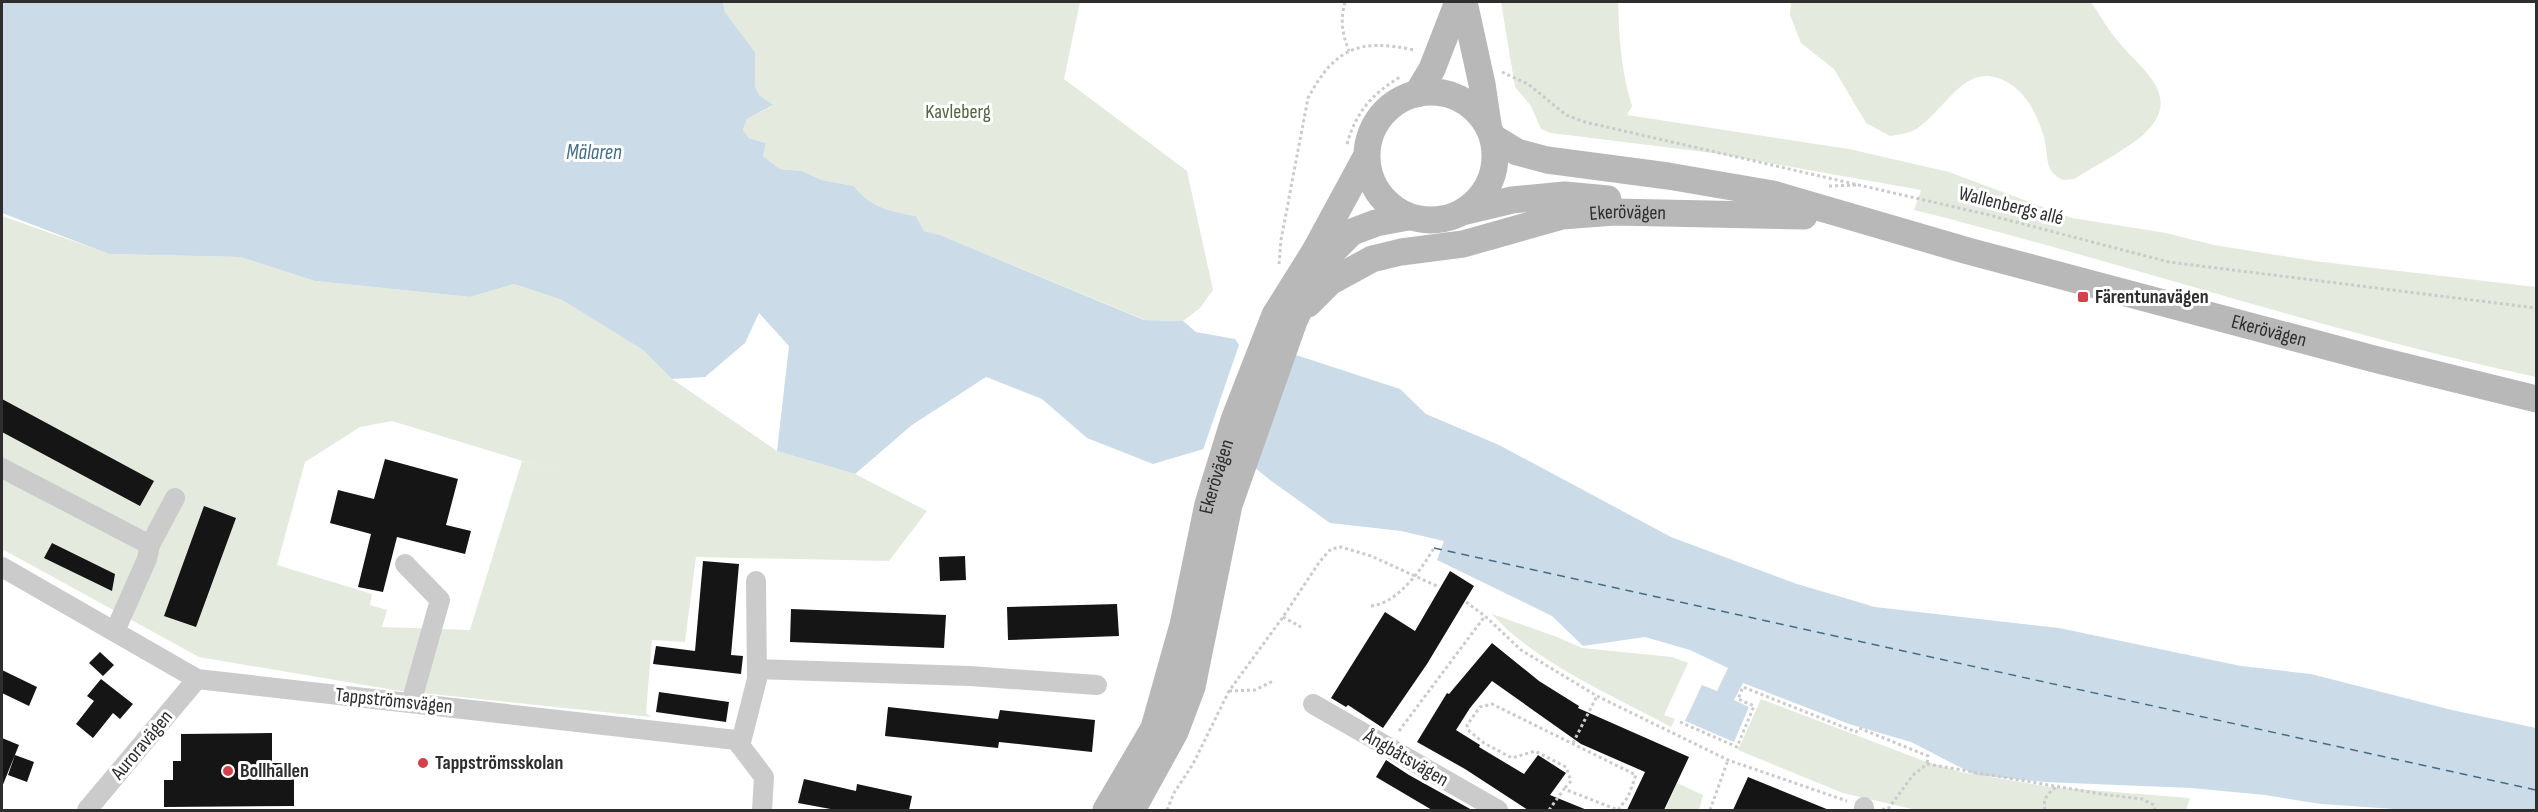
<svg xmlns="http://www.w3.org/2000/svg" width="2538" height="812" font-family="'Sofia Sans Condensed',sans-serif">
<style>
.green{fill:#e4eadd;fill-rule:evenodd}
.water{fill:#cbdce8}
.pier{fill:#fff}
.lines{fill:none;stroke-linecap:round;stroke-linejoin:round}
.ferry{stroke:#446d88;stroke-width:1.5;stroke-dasharray:8 6;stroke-linecap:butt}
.building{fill:#151515}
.path{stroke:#cbcbcb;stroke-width:3;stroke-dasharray:3 3;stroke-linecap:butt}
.minor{stroke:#cbcbcb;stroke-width:20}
.secondary{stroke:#b8b8b8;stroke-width:27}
.poi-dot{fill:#d3424a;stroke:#fff;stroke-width:2}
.labels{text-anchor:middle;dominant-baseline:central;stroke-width:6;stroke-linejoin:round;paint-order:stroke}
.park-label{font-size:20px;fill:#516540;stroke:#fff}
.street-label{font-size:20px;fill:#2e2e2e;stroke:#fff}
.poi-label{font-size:20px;font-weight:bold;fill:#2e2e2e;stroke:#fff;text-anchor:start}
.water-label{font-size:21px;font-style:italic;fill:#446d88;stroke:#fff}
</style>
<rect width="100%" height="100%" fill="#fff"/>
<path class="green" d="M723 2H1080L1064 79 1187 171 1213 290 1200 308 1183 321 1145 320 940 235 924 231 916 216C893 212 867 207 854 186L822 180 802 171 780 169 763 156 766 143 749 138 743 130 747 119 772 106 759 95 755 86V52L725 12Z
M1501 2H1618C1619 37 1621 72 1632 106L1627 115 1849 149 1949 172 2072 218 2166 233 2214 245 2314 261 2536 287V377C2327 332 2123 262 1914 210L1921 190 1713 153 1551 133 1541 129 1531 106 1515 87Z
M1791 2H2091C2099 14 2107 28 2117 40 2139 68 2183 94 2147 131 2133 146 2093 167 2074 179L2063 180C2043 171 2049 155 2044 137 2038 117 2028 95 2010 84 1966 56 1948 109 1916 129 1909 133 1898 135 1890 136L1866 123 1834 69 1801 43 1790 15Z
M2 216 110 254 240 257 315 281 470 297 514 284 562 300 643 350 672 379 777 451 855 474 927 511 889 561 696 557 685 642 652 640 646 713 651 717 394 690 199 657 2 549ZM392 421 559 472 522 461 470 630 382 627 387 610 370 605 372 594 277 565 305 462 360 427Z
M1492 614 1557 637 1582 648 1672 657 1688 663 1664 715 1675 719 1671 727C1614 696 1534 662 1492 614Z
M1761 699 1924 761 1961 772 2051 787 2190 798 2186 810H1916L1843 793 1738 750Z
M1677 783 1703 795 1699 810H1665Z"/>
<path class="water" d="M2 2H723L725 12 755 52V86L759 95 773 105 747 119 743 130 749 138 766 143 763 156 780 169 802 171 822 180 854 186C868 207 893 212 916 216L924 231 940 235 1144 320 1183 321 1196 332 1235 339 1259 373 1296 355 1400 389 1426 414 1499 445 1671 537 1797 584 1875 607 2059 628 2241 666 2311 674 2452 710 2536 728V810H2409L2321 804 2265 795 2191 788 2044 782 1975 775 1911 742 1849 724 1743 683 1734 700 1749 707 1734 742 1685 721 1702 685 1717 691 1728 668 1690 650 1645 637 1583 646 1552 616 1437 560 1444 541 1401 531 1330 523 1270 480 1224 443 1153 464 1087 438 1042 399 986 377 912 425 855 474 777 451 789 346 759 313 745 343 705 377 672 379 643 350 562 300 514 284 470 297 315 281 240 257 109 254 2 213Z"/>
<path class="pier" d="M1240 342 1261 371 1223 446 1202 453Z"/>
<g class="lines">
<path class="ferry" d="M1434 548 2536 790"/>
</g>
<path class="building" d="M2 399 154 481 140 506 2 432Z
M385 459 458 479 446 525 471 531 465 554 397 537 383 592 358 587 371 534 330 523 338 490 374 499Z
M204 506 236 518 196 627 164 616Z
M52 543 115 574 112 591 44 558Z
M965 556 966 580 940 581 939 557Z
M703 561 739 564 731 655 743 656 741 674 653 664 656 646 695 651Z
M1450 571 1474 586 1427 664 1383 728 1348 705 1346 707 1331 698 1385 612 1415 631Z
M1117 604 1119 636 1008 640 1007 607Z
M791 609 946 615 944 648 790 642Z
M1492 643 1539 681 1579 706 1578 708 1689 757 1664 810H1627L1645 772 1581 744 1492 681 1470 708 1456 730 1480 745 1479 747 1524 774 1538 755 1566 773 1550 795 1587 810H1528L1465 769 1417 742 1447 693 1449 694Z
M100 652 114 665 103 676 89 663Z
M2 670 37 687 29 706 2 693Z
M101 679 133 704 120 719 113 713 93 738 76 724 94 701 87 696Z
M659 692 729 702 726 722 656 712Z
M888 707 998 719 1000 710 1095 720 1092 752 999 742 998 748 885 736Z
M272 733V763H284V779H294V806L164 807V780H173V761H181V734Z
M2 738 19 745 2 787Z
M15 755 34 762 27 782 8 775Z
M1386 760 1409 775 1472 810H1432L1376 777Z
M1748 777 1829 810H1733Z
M804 779 856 791 857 784 912 796 909 810H836L798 803Z"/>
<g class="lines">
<path class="path" d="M1345 2C1340 20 1342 33 1349 51
M1502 72 1528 84 1566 115 1585 122 1985 214 2169 262 2536 308
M1347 144C1356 112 1372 94 1400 77
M1829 186 1858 185
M1279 264 1281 240 1308 98C1335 48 1359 38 1414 50
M1466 602 1485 616 1521 650 1597 696 1728 760 1847 801
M1371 606C1398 603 1421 570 1434 548
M1283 617 1301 627
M1229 691 1255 690 1273 681
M1680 722 1737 747 1754 706 1738 699 1743 687 1856 732 1859 728 1928 756 1927 764
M1399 731 1485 616
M1573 743 1597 696
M1882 809 1890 810
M1888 809 1913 775 1927 764 2101 794 2142 799 2154 805 2155 810
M1167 810 1174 793 1193 764 1229 691 1283 617 1320 561 1331 549 1341 547 1371 556 1439 587
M1549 810 1564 789 1618 810 1628 797 1636 775 1492 704 1480 707 1467 725 1468 730 1484 743 1512 758 1535 751 1566 767 1571 781 1564 789
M1710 810 1728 760
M2045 810C2042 798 2048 794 2057 786"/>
<path class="minor" d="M2 468 150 545 147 559 115 631
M150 545 175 498
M405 564 440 600 411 703
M2 567 197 679 736 740 764 777 762 810
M757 669 970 676 1097 685
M1313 704 1498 810
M740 746 757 679 756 581
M87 810 197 679
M1864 810V807"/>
<g class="secondary">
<path d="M1464 2 1482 84 1488 124"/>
<circle cx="1431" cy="156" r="64"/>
<path d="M1417 94 1432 69 1458 2"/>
<path id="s1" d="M1494 138 1517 152 1547 160 1668 176 1773 194 1968 251 2374 359 2536 399"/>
<path d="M1466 211 1512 200 1565 195 1608 199"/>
<path id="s2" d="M1308 304 1330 282 1372 259 1401 252 1463 244 1562 216 1615 212 1804 216"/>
<path id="s3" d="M1106 810 1154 728 1183 625 1208 504 1234 420 1275 315 1315 251 1366 157"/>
<path d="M1132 810 1175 732 1192 687 1229 505 1294 321 1321 263 1352 232 1376 223 1408 217"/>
</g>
</g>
<g class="poi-dot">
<rect x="2077" y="291" width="12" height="12" rx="3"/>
<circle cx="423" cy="763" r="6"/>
<circle cx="228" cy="771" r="6"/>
</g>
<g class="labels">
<g class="park-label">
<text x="958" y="112">Kavleberg</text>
</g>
<g class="street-label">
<text transform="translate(2011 206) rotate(14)">Wallenbergs allé</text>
<text stroke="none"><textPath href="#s2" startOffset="340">Ekerövägen</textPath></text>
<text stroke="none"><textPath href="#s1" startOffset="801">Ekerövägen</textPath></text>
<text stroke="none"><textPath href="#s3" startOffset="354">Ekerövägen</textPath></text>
<text transform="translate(394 701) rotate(6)">Tappströmsvägen</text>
<text transform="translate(142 745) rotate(-50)">Auroravägen</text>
<text transform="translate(1406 758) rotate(30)">Ångbåtsvägen</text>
</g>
<g class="poi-label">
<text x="2095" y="297">Färentunavägen</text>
<text x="435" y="763">Tappströmsskolan</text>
<text x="240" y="771">Bollhallen</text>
</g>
<g class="water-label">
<text x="594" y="152">Mälaren</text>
</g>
</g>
<rect width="2538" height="812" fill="none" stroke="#2e2e2e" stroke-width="6"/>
</svg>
